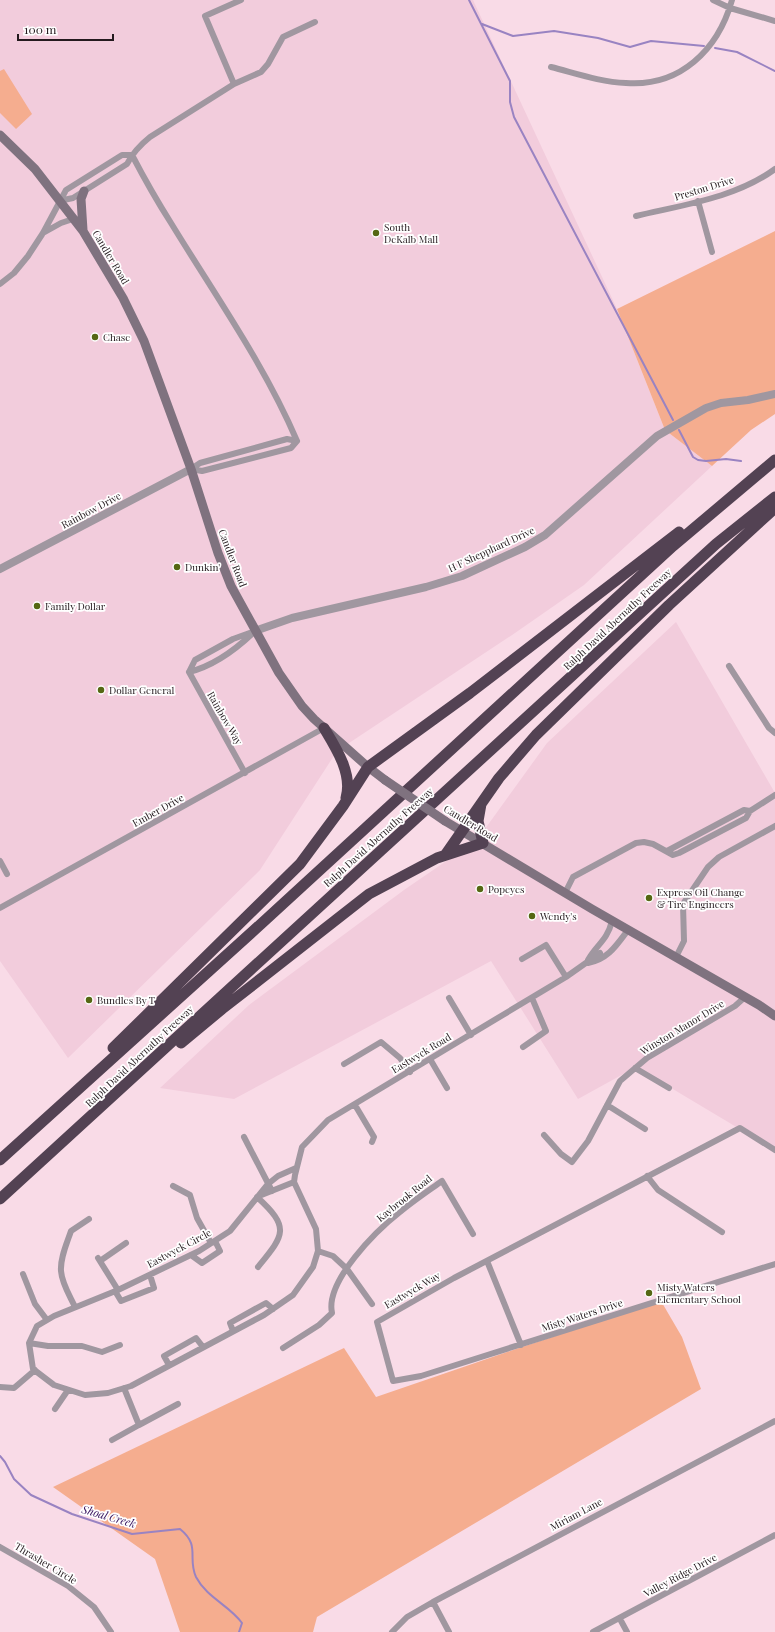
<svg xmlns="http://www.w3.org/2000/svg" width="775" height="1632" font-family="'Playfair Display',serif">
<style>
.built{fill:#f2ccdc}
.green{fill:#f5ad8f}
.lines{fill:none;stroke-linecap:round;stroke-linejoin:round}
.stream{stroke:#9983c2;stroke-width:2}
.minor{stroke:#a097a0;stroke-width:6}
.tertiary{stroke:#a097a0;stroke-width:8}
.secondary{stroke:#7f727f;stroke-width:9}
.motorway{stroke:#534253;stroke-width:11}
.secondary-bridge{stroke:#7f727f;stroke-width:9}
.poi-dot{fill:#556713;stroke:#fff;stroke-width:1.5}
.labels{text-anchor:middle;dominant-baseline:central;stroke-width:3.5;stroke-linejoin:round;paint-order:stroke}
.street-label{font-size:10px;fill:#241a1e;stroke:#fff}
.poi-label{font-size:10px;fill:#241a1e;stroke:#fff;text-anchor:start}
.water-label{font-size:11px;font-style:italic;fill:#36125e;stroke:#fff}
</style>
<rect width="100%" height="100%" fill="#f9dbe7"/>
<path class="built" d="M0 0H473L617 309 665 430 712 466 584 585 515 633 337 751 260 870 68 1058 0 961Z
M676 622 775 793V1150L636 1067 578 1099 491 961 234 1099 160 1088 249 1005 404 890 477 840 547 743Z"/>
<path class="green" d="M4 69 32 114 16 129 0 113V71Z
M775 231V414L751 430 712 466 665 430 617 309Z
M661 1301 682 1337 701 1389 317 1617 313 1632H180L155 1559 53 1487 344 1348 376 1397 516 1349Z"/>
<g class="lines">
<path class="stream" d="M469 0 510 81V102L514 117 673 420
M482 24 513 36 554 31 598 38 630 47 651 41 704 46
M715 48 737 52 775 71
M679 430 693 457 698 460 706 461 726 459 741 461
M0 1456 5 1462 14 1479 31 1495 72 1514 132 1534 180 1529C201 1546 187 1557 196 1577 207 1598 229 1605 242 1623L239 1632"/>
<path class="minor" d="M713 0 730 8 775 21
M551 67C575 73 600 82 626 83 680 87 718 50 732 0
M234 84 205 16 241 0
M132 155C144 178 157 201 171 223 215 295 264 364 297 441
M59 201 73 198 127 164C133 152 140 145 150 137L234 84 261 72 268 64 283 37 315 22
M698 201 712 252
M636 216C682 205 736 198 775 169
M43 233 61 223 73 219
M0 284 14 273 28 256 43 233 66 190 122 155H132
M191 469 202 471 291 448 297 441
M191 469 200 463 287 439 297 441
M729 666 769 728 775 733
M189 672 245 773
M189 672 195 660 233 639 255 631
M189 672C213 666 235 650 253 633
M667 851 744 810 750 811
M0 861 7 874
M565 893 573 877 636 843 644 842 653 844 673 855 679 853 746 818 750 811 775 795
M0 908 324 728
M676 957 684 941 683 904 708 867 719 857 775 826
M522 959 546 945 566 977
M588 960C597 944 607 941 612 921
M588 963C608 959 616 946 628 930
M449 998 471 1035
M523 1047 546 1031 532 998
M430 1059 447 1088
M344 1064 381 1042 400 1058 410 1072
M635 1068 669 1088
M355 1105 374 1137 372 1142
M607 1105 645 1129
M544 1135 561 1154 572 1162 588 1141 620 1081 647 1058 735 1006 745 997
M244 1137 272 1191
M775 1150 740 1128 454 1278 377 1322 393 1381 421 1376 775 1264
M296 1168 278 1176 268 1184 230 1231 199 1251 118 1290 54 1316 37 1326 29 1343 33 1369 54 1385 85 1395 108 1393 131 1386 264 1315 293 1295 313 1267 318 1251 316 1229 294 1182 295 1175 302 1147 328 1120 566 977 600 953
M647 1176 658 1190 722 1232
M173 1186 190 1195 197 1218 211 1243
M259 1196 294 1182
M257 1197C291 1228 284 1235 258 1267
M318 1251 333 1256 347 1269 372 1304
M191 1255 202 1263 220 1251 215 1241
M98 1258 118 1290
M100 1261 126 1243
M487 1261 521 1345
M23 1274 35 1304 47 1320
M115 1291 121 1301 154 1288 150 1275
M75 1307C70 1296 62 1284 61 1271 60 1258 67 1243 71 1231L89 1219
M233 1331 230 1323 266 1303 273 1309
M29 1343 48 1346H82L102 1352 120 1345
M283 1348 319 1325 332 1313C325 1281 377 1230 400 1212 413 1201 428 1191 442 1181L473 1234
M169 1365 164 1356 196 1338 203 1347
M0 1387 14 1388 35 1370
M55 1409 68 1390
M139 1425 178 1404
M112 1440 139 1425 124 1388
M0 1547 68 1586 94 1607 111 1632
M433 1602 449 1632
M620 1619 627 1632
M392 1632 407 1617 433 1602 775 1421
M593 1632 775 1535"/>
<path class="tertiary" d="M0 569 191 469
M255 631 292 618 426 587 462 576 525 547 545 535 657 436 706 408 721 403 748 400 775 394"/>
<path class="secondary" d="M0 135 35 169 83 231 123 298 144 341 191 469 218 553 231 586 279 673 302 706 314 719 368 767 385 780
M83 230 81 199 84 191
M445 821 592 909 759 1005 775 1016"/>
<path class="motorway" d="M324 728C336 748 353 774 346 798
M446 854 499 778 536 735 669 605 775 508
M181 1043 222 1009 369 894 437 858 483 843 478 821 481 804
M113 1048 300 864 343 806 368 767 470 693 679 532
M0 1160 261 924 673 546 775 460
M0 1199 716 544 775 497"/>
<path class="secondary-bridge" d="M385 780 445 821"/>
</g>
<g class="poi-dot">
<circle cx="376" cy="233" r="4"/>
<circle cx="95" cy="337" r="4"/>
<circle cx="177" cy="567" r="4"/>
<circle cx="37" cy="606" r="4"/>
<circle cx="101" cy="690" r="4"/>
<circle cx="480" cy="889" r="4"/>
<circle cx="649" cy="898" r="4"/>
<circle cx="532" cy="916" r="4"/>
<circle cx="89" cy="1000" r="4"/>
<circle cx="649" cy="1293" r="4"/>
</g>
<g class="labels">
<g class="street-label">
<text transform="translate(704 188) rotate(-17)">Preston Drive</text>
<text transform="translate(111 257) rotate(59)">Candler Road</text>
<text transform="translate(91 510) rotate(-28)">Rainbow Drive</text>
<text transform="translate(491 549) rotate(-25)">H F Shepphard Drive</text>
<text transform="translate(233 558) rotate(69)">Candler Road</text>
<text transform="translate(617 619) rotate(-43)">Ralph David Abernathy Freeway</text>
<text transform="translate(225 718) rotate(60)">Rainbow Way</text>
<text transform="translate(158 810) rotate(-29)">Ember Drive</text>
<text transform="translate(471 823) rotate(31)">Candler Road</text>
<text transform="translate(378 837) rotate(-42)">Ralph David Abernathy Freeway</text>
<text transform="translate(682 1027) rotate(-31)">Winston Manor Drive</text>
<text transform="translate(421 1053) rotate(-31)">Eastwyck Road</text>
<text transform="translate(139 1056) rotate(-43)">Ralph David Abernathy Freeway</text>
<text transform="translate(404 1198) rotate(-39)">Kaybrook Road</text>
<text transform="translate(179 1248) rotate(-28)">Eastwyck Circle</text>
<text transform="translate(412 1290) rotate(-30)">Eastwyck Way</text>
<text transform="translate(582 1315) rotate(-18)">Misty Waters Drive</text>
<text transform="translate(576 1514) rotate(-28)">Miriam Lane</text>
<text transform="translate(46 1563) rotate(31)">Thrasher Circle</text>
<text transform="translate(680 1575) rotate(-28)">Valley Ridge Drive</text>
</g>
<g class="poi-label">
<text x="384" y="227">South<tspan x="384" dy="12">DeKalb Mall</tspan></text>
<text x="103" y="337">Chase</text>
<text x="185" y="567">Dunkin'</text>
<text x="45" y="606">Family Dollar</text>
<text x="109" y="690">Dollar General</text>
<text x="488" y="889">Popeyes</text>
<text x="657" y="892">Express Oil Change<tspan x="657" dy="12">&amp; Tire Engineers</tspan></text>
<text x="540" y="916">Wendy's</text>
<text x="97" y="1000">Bundles By T</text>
<text x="657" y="1287">Misty Waters<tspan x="657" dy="12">Elementary School</tspan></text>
</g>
<g class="water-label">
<text transform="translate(109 1516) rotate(16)">Shoal Creek</text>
</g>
</g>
<path d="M18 34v6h95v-6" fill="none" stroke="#241a1e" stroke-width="2"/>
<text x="24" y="34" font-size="12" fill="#241a1e" stroke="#ffffff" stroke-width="3" paint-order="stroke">100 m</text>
</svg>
